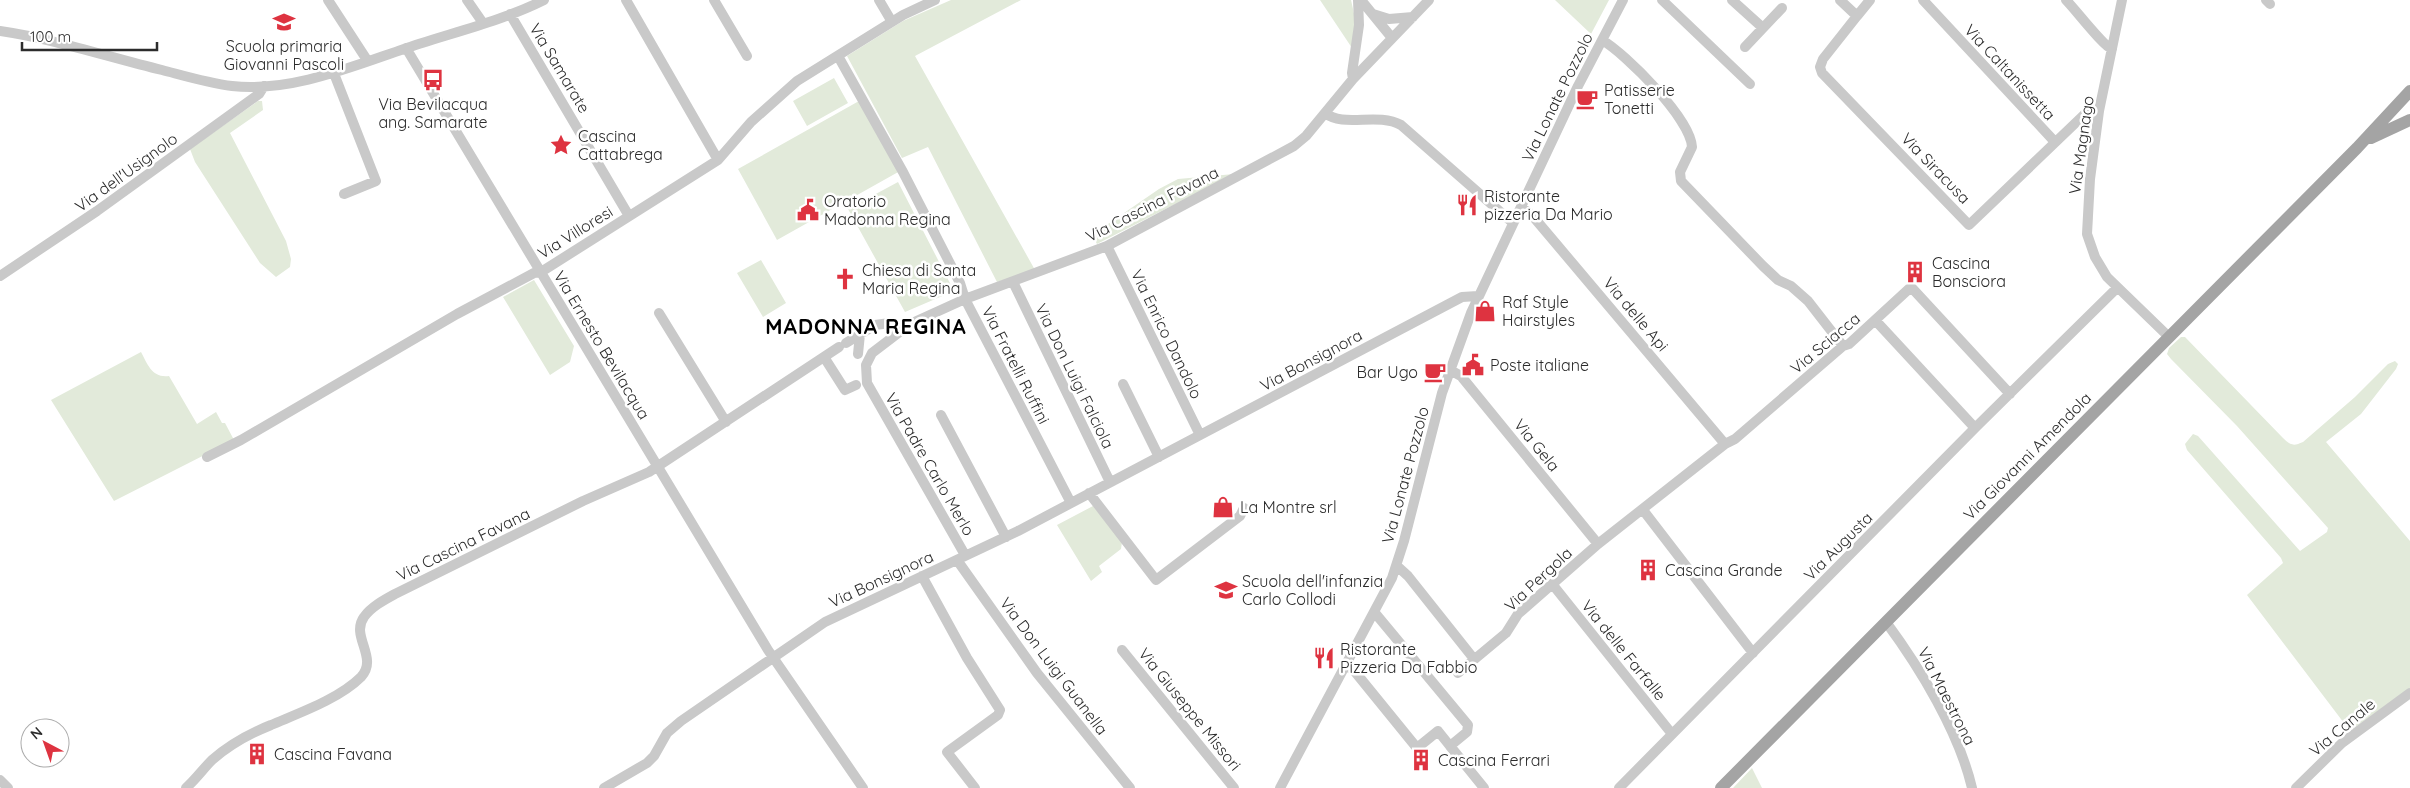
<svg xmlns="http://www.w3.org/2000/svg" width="2410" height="788" font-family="Quicksand,sans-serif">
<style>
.green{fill:#e2eada}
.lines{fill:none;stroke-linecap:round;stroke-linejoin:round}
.minor{stroke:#c9c9c9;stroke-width:10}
.major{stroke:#a4a4a4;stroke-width:12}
.labels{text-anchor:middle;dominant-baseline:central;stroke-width:5;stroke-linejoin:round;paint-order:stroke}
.poi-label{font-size:16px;fill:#2c2c2c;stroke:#fff;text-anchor:start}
.street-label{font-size:16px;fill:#2c2c2c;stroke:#fff}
.district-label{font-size:21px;font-weight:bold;letter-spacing:1px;fill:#000;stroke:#fff}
</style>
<rect width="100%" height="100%" fill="#fff"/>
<path class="green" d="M951 0H1021L915 56 1035 270 997 282 928 147 902 158 847 56 903 21Z
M1320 0H1351L1355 18 1352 48Z
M1555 0H1609L1591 34Z
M834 78 848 103 807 126 793 101Z
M258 101H262L263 110 230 133 286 241 291 259 290 267 276 277 260 263 195 162 190 149Z
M859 101 900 171 777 240 738 169Z
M1234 174 1097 244 1092 235 1159 189 1178 179Z
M898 182 954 291 905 312 848 209Z
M761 260 786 303 763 317 737 273Z
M534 280 574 346 570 362 550 375 503 297Z
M2181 337H2185L2283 438C2291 446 2294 446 2303 442L2355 397 2388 364 2395 361 2398 364 2396 369 2361 414 2326 442 2410 541V688L2350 731 2247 595 2283 563 2281 558 2187 450 2185 444 2193 434 2198 436 2300 551 2327 532 2328 528 2237 426 2171 359 2167 354 2169 348Z
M141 352C148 365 152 378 169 376L197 424 216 412 222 423H225L234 440 114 501 51 400Z
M1093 506 1122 542 1121 549 1099 566 1102 572 1091 581 1057 525Z
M1752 768 1762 788H1733Z"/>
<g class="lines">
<path class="minor" d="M328 0 367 60
M467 0 483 23
M626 0 718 160
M714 0 747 56
M879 0 892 22
M1361 0 1392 38
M1662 0 1750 84
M1732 0 1763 28
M1840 0 1857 16 1823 59 1820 67 1822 73 1969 225 2088 111H2099
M1923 0 2055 142
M2066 0C2075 9 2104 47 2112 49
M2122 0 2099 111 2090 179 2087 234 2095 257 2107 277 2169 337
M2266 0 2270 4
M510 14 629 216
M1373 14 1389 19 1413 17
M1857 16 1870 0
M0 31C55 39 108 57 162 70 185 76 208 83 232 86 296 93 362 62 422 43 463 30 506 19 544 0
M1602 40C1626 54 1691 119 1692 147L1680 172 1681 181 1763 266 1778 280 1791 286 1808 301 1843 346
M1745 47 1782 8
M406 48 768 650 863 788
M838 56 903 172 960 283 965 299 1071 503
M333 71 376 181 344 194
M1353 79 1352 73 1359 25 1358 0
M1325 113C1344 128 1377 112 1401 125L1513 223
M1521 207 1531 214 1725 444
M1107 246 1200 435
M0 276 97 211 259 94 264 86
M1013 282 1110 482
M659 313 726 422
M846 343 875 325 890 323 896 328
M858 354 860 334
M824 357 845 390 856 385
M1450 370 1461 376 1598 544
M1123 384 1159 457
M941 415 1006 537
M1975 428 2117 288
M207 457 241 440 457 314 534 273 541 272 718 160 751 122 797 81 903 15 935 0
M1089 493 1156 580 1240 516 1244 508
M1643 510 1753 653
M965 555 867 383 866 365 872 353 910 324 965 299 1107 246 1294 146 1306 136 1353 79 1429 0
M957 560 1037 673 1130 788
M1397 566 1408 576 1474 659
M922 576 967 658 1000 710 998 715 947 752 975 788
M1553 585 1672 734
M1375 613 1468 725 1467 732 1450 746 1484 788
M1886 622C1920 668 1959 732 1972 788
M1122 650 1234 788
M1347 665 1356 673 1417 748 1438 731 1450 746
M1458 673 1506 633 1518 614 1598 544 1725 444 1735 439 1843 346 1849 344 1911 287 2010 394
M0 780 8 788
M186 788C196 779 203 769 212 760 228 746 251 733 271 725 299 713 339 699 361 677 379 658 350 636 364 617 371 607 384 600 395 594L583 501 649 472 839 347
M604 788 647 763 654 756 667 733 681 721 825 622 1018 531 1462 297 1478 296
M1280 788 1392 578 1404 541 1442 393 1471 313 1578 86 1623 0
M1619 788 1975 428 1875 320
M2296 788 2342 743 2410 693"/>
<path class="major" d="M2371 138 2410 120
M1721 788 2357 148 2410 91"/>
</g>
<defs>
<g id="school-bare" transform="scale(1.725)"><path d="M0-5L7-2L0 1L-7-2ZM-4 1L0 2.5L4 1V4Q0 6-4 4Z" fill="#de3340" stroke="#fff" stroke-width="2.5" paint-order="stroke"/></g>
<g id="bus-bare" transform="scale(1.725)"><path d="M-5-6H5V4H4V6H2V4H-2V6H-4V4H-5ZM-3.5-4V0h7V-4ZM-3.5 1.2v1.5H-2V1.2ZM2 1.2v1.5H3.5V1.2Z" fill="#de3340" stroke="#fff" stroke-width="2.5" paint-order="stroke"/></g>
<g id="cafe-bare" transform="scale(1.725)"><path d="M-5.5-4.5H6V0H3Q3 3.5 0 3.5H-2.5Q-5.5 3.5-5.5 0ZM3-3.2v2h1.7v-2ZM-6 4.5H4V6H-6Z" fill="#de3340" stroke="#fff" stroke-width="2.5" paint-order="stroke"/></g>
<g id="sight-bare" transform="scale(1.725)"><path d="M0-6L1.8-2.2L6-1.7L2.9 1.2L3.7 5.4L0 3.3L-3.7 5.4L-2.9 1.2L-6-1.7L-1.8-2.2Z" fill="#de3340" stroke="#fff" stroke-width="2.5" paint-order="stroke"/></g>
<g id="restaurant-bare" transform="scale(1.725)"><path d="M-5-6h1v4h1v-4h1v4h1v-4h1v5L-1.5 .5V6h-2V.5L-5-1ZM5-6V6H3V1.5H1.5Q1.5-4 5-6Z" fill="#de3340" stroke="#fff" stroke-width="2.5" paint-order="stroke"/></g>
<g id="civic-bare" transform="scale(1.725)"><path d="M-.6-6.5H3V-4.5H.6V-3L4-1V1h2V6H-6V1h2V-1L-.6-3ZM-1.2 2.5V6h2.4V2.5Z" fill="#de3340" stroke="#fff" stroke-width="2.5" paint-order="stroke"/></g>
<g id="building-bare" transform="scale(1.725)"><path d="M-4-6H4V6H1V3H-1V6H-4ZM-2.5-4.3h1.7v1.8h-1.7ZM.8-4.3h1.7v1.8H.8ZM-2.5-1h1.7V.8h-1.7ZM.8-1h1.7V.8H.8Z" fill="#de3340" stroke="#fff" stroke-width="2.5" paint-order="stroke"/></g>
<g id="church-bare" transform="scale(1.725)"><path d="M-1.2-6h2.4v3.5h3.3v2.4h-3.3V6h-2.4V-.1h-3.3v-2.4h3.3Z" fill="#de3340" stroke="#fff" stroke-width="2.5" paint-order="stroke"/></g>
<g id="shop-bare" transform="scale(1.725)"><path d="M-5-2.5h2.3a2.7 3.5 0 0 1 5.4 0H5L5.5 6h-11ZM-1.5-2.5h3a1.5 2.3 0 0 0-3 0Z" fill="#de3340" stroke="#fff" stroke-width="2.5" paint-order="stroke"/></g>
</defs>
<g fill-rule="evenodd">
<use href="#school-bare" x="284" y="22"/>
<use href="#bus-bare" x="433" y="80"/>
<use href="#cafe-bare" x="1587" y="99"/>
<use href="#sight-bare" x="561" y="145"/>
<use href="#restaurant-bare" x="1467" y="205"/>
<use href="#civic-bare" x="808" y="210"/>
<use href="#building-bare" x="1915" y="272"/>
<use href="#church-bare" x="845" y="279"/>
<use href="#shop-bare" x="1485" y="311"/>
<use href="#civic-bare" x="1473" y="365"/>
<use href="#cafe-bare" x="1435" y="372"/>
<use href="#shop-bare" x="1223" y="507"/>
<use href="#building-bare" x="1648" y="570"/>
<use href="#school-bare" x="1226" y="590"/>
<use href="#restaurant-bare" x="1324" y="658"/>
<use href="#building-bare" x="257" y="754"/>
<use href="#building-bare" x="1421" y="760"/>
</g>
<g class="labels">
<g class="poi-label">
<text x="284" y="46" text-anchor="middle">Scuola primaria<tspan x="284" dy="18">Giovanni Pascoli</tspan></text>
<text x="1604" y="90">Patisserie<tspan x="1604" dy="18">Tonetti</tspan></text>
<text x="433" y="104" text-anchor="middle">Via Bevilacqua<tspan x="433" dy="18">ang. Samarate</tspan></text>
<text x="578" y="136">Cascina<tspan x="578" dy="18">Cattabrega</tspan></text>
<text x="1484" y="196">Ristorante<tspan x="1484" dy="18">pizzeria Da Mario</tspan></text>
<text x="824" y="201">Oratorio<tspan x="824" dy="18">Madonna Regina</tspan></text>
<text x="1932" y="263">Cascina<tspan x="1932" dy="18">Bonsciora</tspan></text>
<text x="862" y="270">Chiesa di Santa<tspan x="862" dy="18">Maria Regina</tspan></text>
<text x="1502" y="302">Raf Style<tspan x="1502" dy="18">Hairstyles</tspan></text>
<text x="1490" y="365">Poste italiane</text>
<text x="1418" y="372" text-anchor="end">Bar Ugo</text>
<text x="1240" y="507">La Montre srl</text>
<text x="1665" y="570">Cascina Grande</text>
<text x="1242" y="581">Scuola dell'infanzia<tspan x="1242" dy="18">Carlo Collodi</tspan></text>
<text x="1340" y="649">Ristorante<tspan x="1340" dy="18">Pizzeria Da Fabbio</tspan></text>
<text x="274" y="754">Cascina Favana</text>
<text x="1438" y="760">Cascina Ferrari</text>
</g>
<g class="street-label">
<text transform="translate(560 68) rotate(59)">Via Samarate</text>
<text transform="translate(2010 72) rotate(47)">Via Caltanissetta</text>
<text transform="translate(1557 97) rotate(-64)">Via Lonate Pozzolo</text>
<text transform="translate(2081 145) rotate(-82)">Via Magnago</text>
<text transform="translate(1936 168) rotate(46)">Via Siracusa</text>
<text transform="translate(126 172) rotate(-36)">Via dell'Usignolo</text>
<text transform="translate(1152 204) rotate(-27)">Via Cascina Favana</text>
<text transform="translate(575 232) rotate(-32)">Via Villoresi</text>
<text transform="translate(1636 314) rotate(50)">Via delle Api</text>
<text transform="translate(1167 334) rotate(64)">Via Enrico Dandolo</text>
<text transform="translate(1825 343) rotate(-40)">Via Sciacca</text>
<text transform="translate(602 345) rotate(59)">Via Ernesto Bevilacqua</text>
<text transform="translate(1311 360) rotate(-28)">Via Bonsignora</text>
<text transform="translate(1016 365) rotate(63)">Via Fratelli Ruffini</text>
<text transform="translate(1075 376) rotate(64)">Via Don Luigi Falciola</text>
<text transform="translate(1537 445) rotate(51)">Via Gela</text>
<text transform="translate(2027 456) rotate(-45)">Via Giovanni Amendola</text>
<text transform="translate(930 464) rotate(60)">Via Padre Carlo Merlo</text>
<text transform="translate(1405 475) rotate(-75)">Via Lonate Pozzolo</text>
<text transform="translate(463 544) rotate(-26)">Via Cascina Favana</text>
<text transform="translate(1838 546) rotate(-45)">Via Augusta</text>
<text transform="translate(881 579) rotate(-25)">Via Bonsignora</text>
<text transform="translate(1538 579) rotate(-43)">Via Pergola</text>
<text transform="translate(1624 650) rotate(51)">Via delle Farfalle</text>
<text transform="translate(1054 666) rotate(53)">Via Don Luigi Guanella</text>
<text transform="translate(1947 696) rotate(63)">Via Maestrona</text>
<text transform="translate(1190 709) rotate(51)">Via Giuseppe Missori</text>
<text transform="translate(2342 727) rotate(-40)">Via Canale</text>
</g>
<g class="district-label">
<text x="866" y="326">MADONNA REGINA</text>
</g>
</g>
<g transform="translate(45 743) rotate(319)"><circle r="24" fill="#ffffff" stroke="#ababab"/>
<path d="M0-4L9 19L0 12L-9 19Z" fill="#de3340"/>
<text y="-8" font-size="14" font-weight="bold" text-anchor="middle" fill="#2c2c2c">N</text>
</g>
<path d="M22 42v8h135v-8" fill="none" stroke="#2c2c2c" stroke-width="2.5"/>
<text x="30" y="42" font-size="15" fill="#2c2c2c" stroke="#ffffff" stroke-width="4" paint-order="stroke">100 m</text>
</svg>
